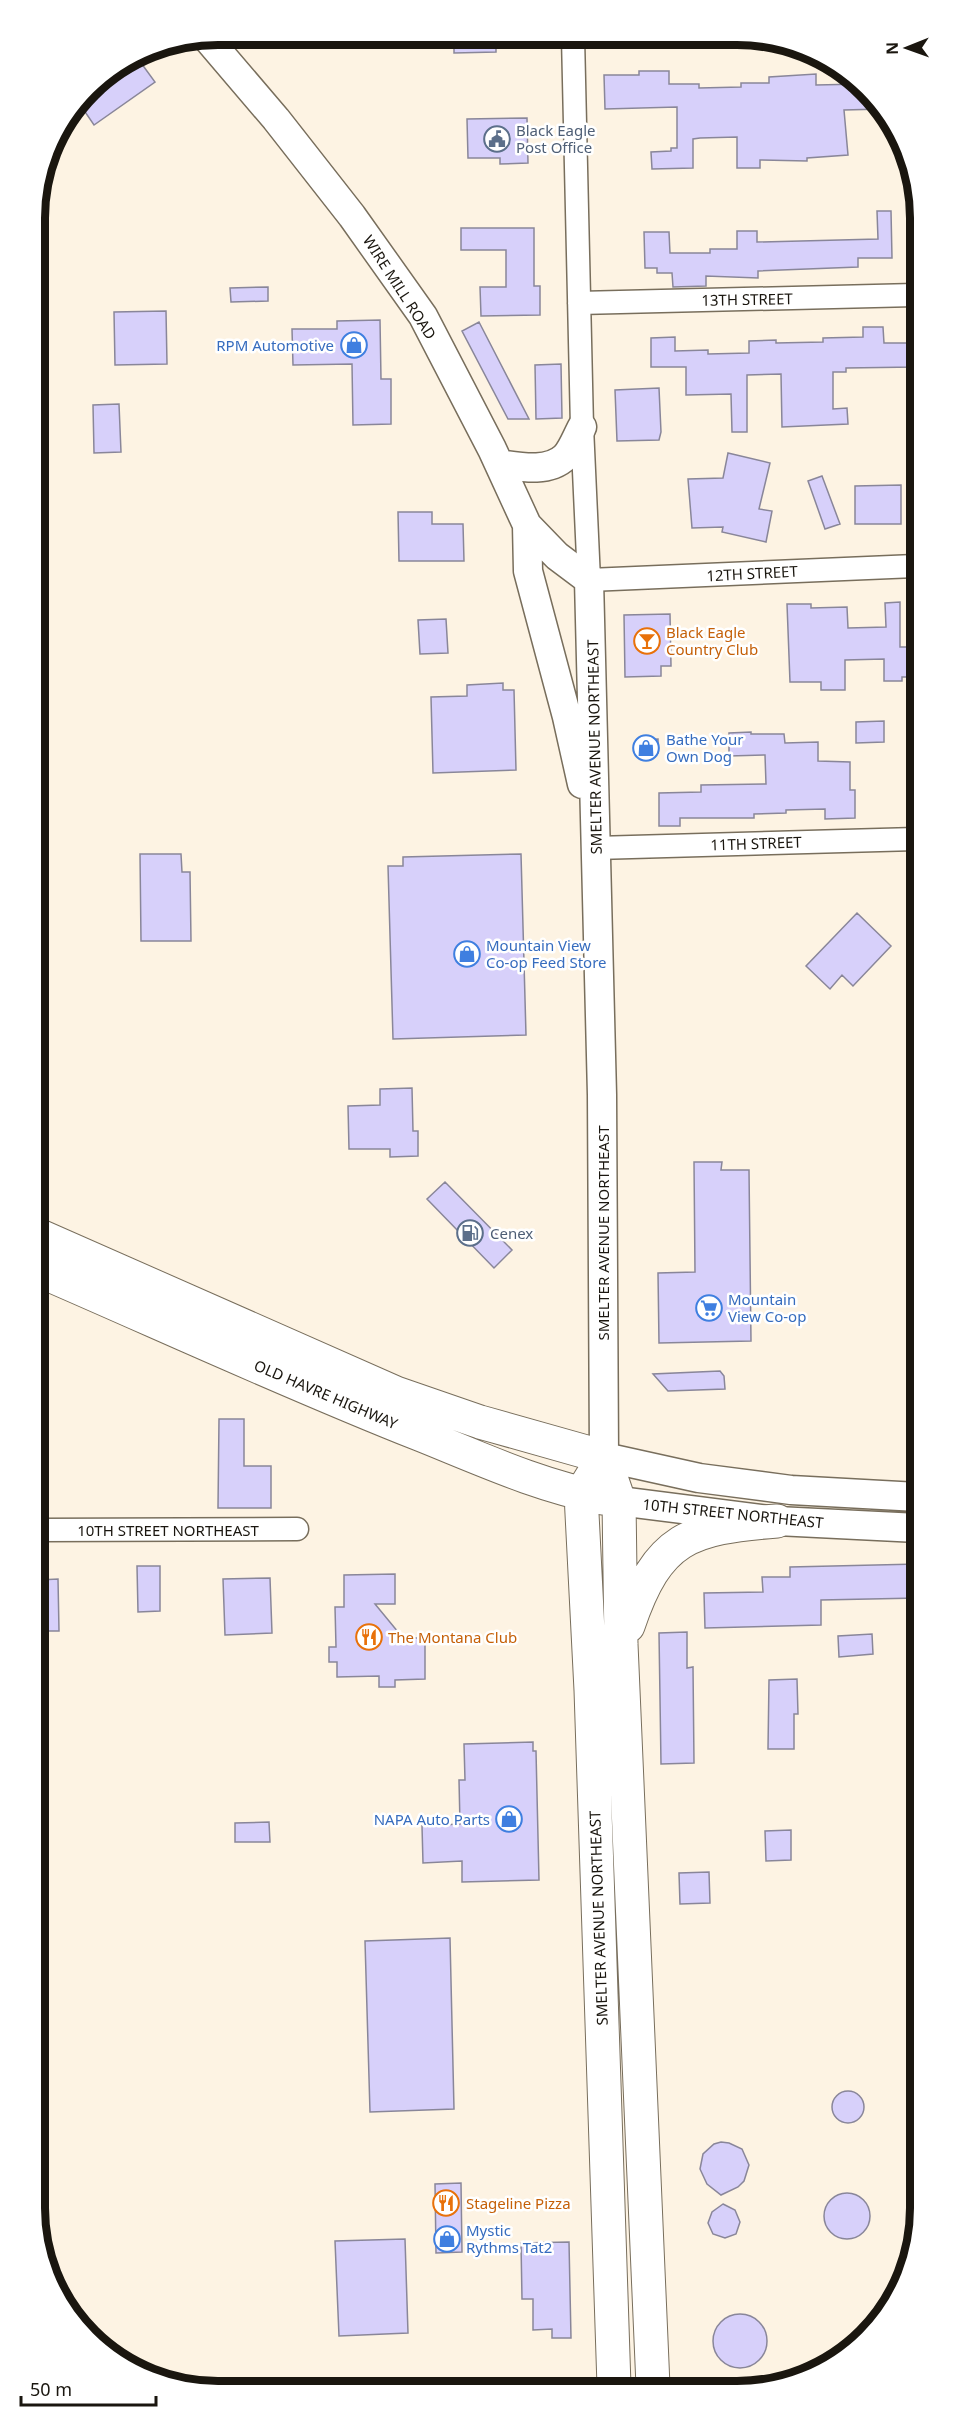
<svg xmlns="http://www.w3.org/2000/svg" width="955" height="2426" font-family="'Noto Sans',sans-serif">
<style>
.building{fill:#d7d0fa;stroke:#898699;stroke-width:1.5}
.lines{fill:none;stroke-linecap:round;stroke-linejoin:round}
.minor-casing{stroke:#786e5c;stroke-width:25}
.major-casing{stroke:#786e5c;stroke-width:31}
.highway-casing{stroke:#786e5c;stroke-width:35}
.minor{stroke:#fff;stroke-width:22}
.major{stroke:#fff;stroke-width:28}
.highway{stroke:#fff;stroke-width:33}
.labels{text-anchor:middle;dominant-baseline:central;stroke-width:5;stroke-linejoin:round;paint-order:stroke}
.service-label{font-size:15px;fill:#4e5e75;stroke:#fff;text-anchor:start}
.street-label{font-size:15px;fill:#1a160f;stroke:#fff}
.shop-label{font-size:15px;fill:#366cbe;stroke:#fff;text-anchor:start}
.food-label{font-size:15px;fill:#c56008;stroke:#fff;text-anchor:start}
.rim{fill:none;stroke:#1a160f;stroke-width:8}
</style>
<rect width="100%" height="100%" fill="#fdf3e3"/>
<path class="building" d="M454 36H496V52L454 53Z
M136 56 155 82 94 125 79 103 97 80Z
M639 71H669V84H699V88L741 87V83H769V77L816 74V85L861 84 882 109 844 110 848 155 807 158V161L760 160V168H737V137L700 138 693 139V168L652 169 651 152 671 151V148H677V107L605 109 604 75H639Z
M527 118 528 163 500 164V158H468L467 119Z
M877 211H891L892 258H858V267L758 271V278L706 276V286L673 287 672 273H657V268H645L644 232H669L670 253H710V249H737V231H757V242L878 239Z
M461 228H534V286H540V315L481 316 480 287H506V250H461Z
M268 287V301L231 302 230 288Z
M166 311 167 364 115 365 114 312Z
M380 320 381 379H391V424L353 425 352 364 293 365 292 329H337V321Z
M479 322 529 419H508L462 331Z
M863 327H883L884 343H915V367L846 368V372H833V409L847 408 848 424 782 427 781 374 747 375V432H732L731 394 686 395V367H651V338L675 337V351L708 350V354L749 353V341L776 340V343L823 342V338L863 337Z
M561 364 562 418 536 419 535 365Z
M659 388 661 432 659 440 617 441 615 390Z
M119 404 121 452 94 453 93 405Z
M728 453 770 463 759 509 772 511 766 542 722 532 723 527 692 528 688 479 723 478Z
M822 476 840 524 825 529 808 481Z
M901 485V524H855V486Z
M398 512H432V524H463L464 561H399Z
M900 602V647H916V677H902V681H884V659L845 660V690H821V682H790L787 604H811V608L847 607 848 628 886 627 885 603Z
M670 614 671 666H661V676L625 677 624 615Z
M446 619 448 653 420 654 418 620Z
M503 683V690H514L516 770 433 773 431 697 467 696V685Z
M884 721V742L856 743V722Z
M751 732V734H784L785 743 818 742V761L850 762V790H855V818L825 819V809L786 810V813L754 814V818H680V826H659V793L701 792V785L766 784 765 755 729 756V733Z
M658 739V753L638 754 637 740Z
M140 854H181L182 872H190L191 941H141Z
M521 854 526 1035 393 1039 388 866H403V857Z
M857 913 891 946 853 986 842 975 830 989 806 966Z
M412 1088 413 1131H418V1156L390 1157V1149H349L348 1106 380 1105V1089Z
M694 1162H722L721 1170H749L751 1341 659 1343 658 1273 695 1272Z
M445 1182 512 1250 494 1268 427 1199Z
M720 1371 724 1376 725 1389 668 1391 653 1374Z
M219 1419H244V1466H271V1508H218Z
M918 1564V1598L821 1600V1625L705 1628 704 1593 763 1592 762 1577H790V1567Z
M137 1566H160V1611L138 1612Z
M395 1574V1604H375L403 1638H425V1679L395 1680V1687H379V1676L337 1677V1662H329V1647H336L335 1607H344V1575Z
M270 1578 272 1633 225 1635 223 1579Z
M58 1579 59 1631H39V1580Z
M687 1632V1668L693 1667 694 1763 661 1764 659 1633Z
M872 1634 873 1654 839 1657 838 1636Z
M797 1679 798 1714H794V1749H768L769 1680Z
M533 1742V1751H536L539 1880 462 1882V1861L423 1863 422 1826 460 1824 459 1780H465L464 1744Z
M269 1822 270 1842H235V1823Z
M791 1830V1860L766 1861 765 1831Z
M709 1872 710 1903 680 1904 679 1873Z
M450 1938 454 2109 370 2112 365 1941Z
M832 2107a16 16 0 1 1 32 0a16 16 0 1 1-32 0Z
M721 2142 729 2143 742 2149 749 2165 744 2181 738 2187 721 2195 707 2184 700 2169 703 2154 714 2144Z
M461 2183 462 2252 436 2253 435 2184Z
M824 2216a23 23 0 1 1 46 0a23 23 0 1 1-46 0Z
M723 2204 735 2210 740 2222 736 2234 725 2238 713 2234 708 2223 712 2212Z
M405 2239 408 2333 339 2336 335 2241Z
M569 2242 571 2338H552V2329L533 2330V2299H522L521 2243Z
M713 2341a27 27 0 1 1 54 0a27 27 0 1 1-54 0Z"/>
<g class="lines">
<g class="minor-casing">
<path id="minor" d="M573 37 582 427 589 580 915 566
M579 303 915 295
M596 848 916 839
M39 1530 297 1529"/>
</g>
<g class="major-casing">
<path id="major" d="M206 37 276 119 352 216 423 316 492 449 527 525 557 556 589 580 602 1095 604 1457 699 1478 791 1490 918 1497
M499 464C520 467 548 473 565 457 572 450 577 436 582 427
M527 525 528 571 567 717 582 784
M619 1501 777 1521 918 1528"/>
</g>
<g class="highway-casing">
<path id="highway" d="M38 1235 396 1393 480 1422 604 1457
M38 1270C165 1325 290 1383 419 1434 479 1458 539 1486 603 1498
M604 1457 581 1494 591 1690 614 2386
M604 1457 619 1501 621 1644 653 2386
M628 1626C658 1537 689 1528 777 1521"/>
</g>
<use href="#minor" class="minor"/>
<use href="#major" class="major"/>
<use href="#highway" class="highway"/>
</g>
<defs>
<g id="civic-ring" transform="scale(1.35)"><circle r="9.5" fill="#fff" stroke="#5c6f8a" stroke-width="1.5"/><path d="M-.6-6.5H3V-4.5H.6V-3L4-1V1h2V6H-6V1h2V-1L-.6-3ZM-1.2 2.5V6h2.4V2.5Z" fill="#5c6f8a"/></g>
<g id="shop-ring" transform="scale(1.35)"><circle r="9.5" fill="#fff" stroke="#3f7fe0" stroke-width="1.5"/><path d="M-5-2.5h2.3a2.7 3.5 0 0 1 5.4 0H5L5.5 6h-11ZM-1.5-2.5h3a1.5 2.3 0 0 0-3 0Z" fill="#3f7fe0"/></g>
<g id="bar-ring" transform="scale(1.35)"><circle r="9.5" fill="#fff" stroke="#e8710a" stroke-width="1.5"/><path d="M-6-5H6L.8 .8V4.5H3.5V6h-7V4.5H-.8V.8Z" fill="#e8710a"/></g>
<g id="fuel-ring" transform="scale(1.35)"><circle r="9.5" fill="#fff" stroke="#5c6f8a" stroke-width="1.5"/><path d="M-5.5-6h7V0h2V4h1.3V-2.5L3-4.5l.8-.8L6-3V5H2.5V1h-1V6h-7ZM-4.2-4.7v3.2H.2V-4.7Z" fill="#5c6f8a"/></g>
<g id="supermarket-ring" transform="scale(1.35)"><circle r="9.5" fill="#fff" stroke="#3f7fe0" stroke-width="1.5"/><path d="M-6-5.5h2.5l.6 2H6L4.5 2H-2.5L-4.4-4H-6ZM-1.5 3.2a1.3 1.3 0 1 0 .1 0ZM3 3.2a1.3 1.3 0 1 0 .1 0Z" fill="#3f7fe0"/></g>
<g id="restaurant-ring" transform="scale(1.35)"><circle r="9.5" fill="#fff" stroke="#e8710a" stroke-width="1.5"/><path d="M-5-6h1v4h1v-4h1v4h1v-4h1v5L-1.5 .5V6h-2V.5L-5-1ZM5-6V6H3V1.5H1.5Q1.5-4 5-6Z" fill="#e8710a"/></g>
</defs>
<g fill-rule="evenodd">
<use href="#civic-ring" x="497" y="139"/>
<use href="#shop-ring" x="354" y="345"/>
<use href="#bar-ring" x="647" y="641"/>
<use href="#shop-ring" x="646" y="748"/>
<use href="#shop-ring" x="467" y="954"/>
<use href="#fuel-ring" x="470" y="1233"/>
<use href="#supermarket-ring" x="709" y="1308"/>
<use href="#restaurant-ring" x="369" y="1637"/>
<use href="#shop-ring" x="509" y="1819"/>
<use href="#restaurant-ring" x="446" y="2203"/>
<use href="#shop-ring" x="447" y="2239"/>
</g>
<g class="labels">
<g class="service-label">
<text x="516" y="130">Black Eagle<tspan x="516" dy="17">Post Office</tspan></text>
<text x="490" y="1233">Cenex</text>
</g>
<g class="street-label">
<text transform="translate(400 287) rotate(57)">WIRE MILL ROAD</text>
<text transform="translate(747 299) rotate(-1)">13TH STREET</text>
<text transform="translate(752 573) rotate(-3)">12TH STREET</text>
<text transform="translate(594 747) rotate(-91)">SMELTER AVENUE NORTHEAST</text>
<text transform="translate(756 843) rotate(-2)">11TH STREET</text>
<text transform="translate(603 1233) rotate(-90)">SMELTER AVENUE NORTHEAST</text>
<text transform="translate(326 1394) rotate(23)">OLD HAVRE HIGHWAY</text>
<text transform="translate(733 1513) rotate(6)">10TH STREET NORTHEAST</text>
<text x="168" y="1530">10TH STREET NORTHEAST</text>
<text transform="translate(598 1918) rotate(-92)">SMELTER AVENUE NORTHEAST</text>
</g>
<g class="shop-label">
<text x="334" y="345" text-anchor="end">RPM Automotive</text>
<text x="666" y="739">Bathe Your<tspan x="666" dy="17">Own Dog</tspan></text>
<text x="486" y="945">Mountain View<tspan x="486" dy="17">Co-op Feed Store</tspan></text>
<text x="728" y="1299">Mountain<tspan x="728" dy="17">View Co-op</tspan></text>
<text x="490" y="1819" text-anchor="end">NAPA Auto Parts</text>
<text x="466" y="2230">Mystic<tspan x="466" dy="17">Rythms Tat2</tspan></text>
</g>
<g class="food-label">
<text x="666" y="632">Black Eagle<tspan x="666" dy="17">Country Club</tspan></text>
<text x="388" y="1637">The Montana Club</text>
<text x="466" y="2203">Stageline Pizza</text>
</g>
</g>
<path d="M0 0H955V2426H0ZM218 45H737A173 173 0 0 1 910 218V2208A173 173 0 0 1 737 2381H218A173 173 0 0 1 45 2208V218A173 173 0 0 1 218 45Z" fill="#fff" fill-rule="evenodd"/>
<path class="rim" d="M218 45H737A173 173 0 0 1 910 218V2208A173 173 0 0 1 737 2381H218A173 173 0 0 1 45 2208V218A173 173 0 0 1 218 45Z"/>
<g transform="translate(907 48) rotate(269)" stroke="#ffffff" stroke-width="4.5" paint-order="stroke">
<path d="M0-4.5L10 22L0 15L-10 22Z" fill="#1a160f"/>
<text y="-9" font-size="16" font-weight="bold" text-anchor="middle" fill="#1a160f">N</text>
</g>
<path d="M21 2396v9h135v-9" fill="none" stroke="#1a160f" stroke-width="3"/>
<text x="30" y="2396" font-size="18" fill="#1a160f" stroke="#ffffff" stroke-width="4.5" paint-order="stroke">50 m</text>
</svg>
